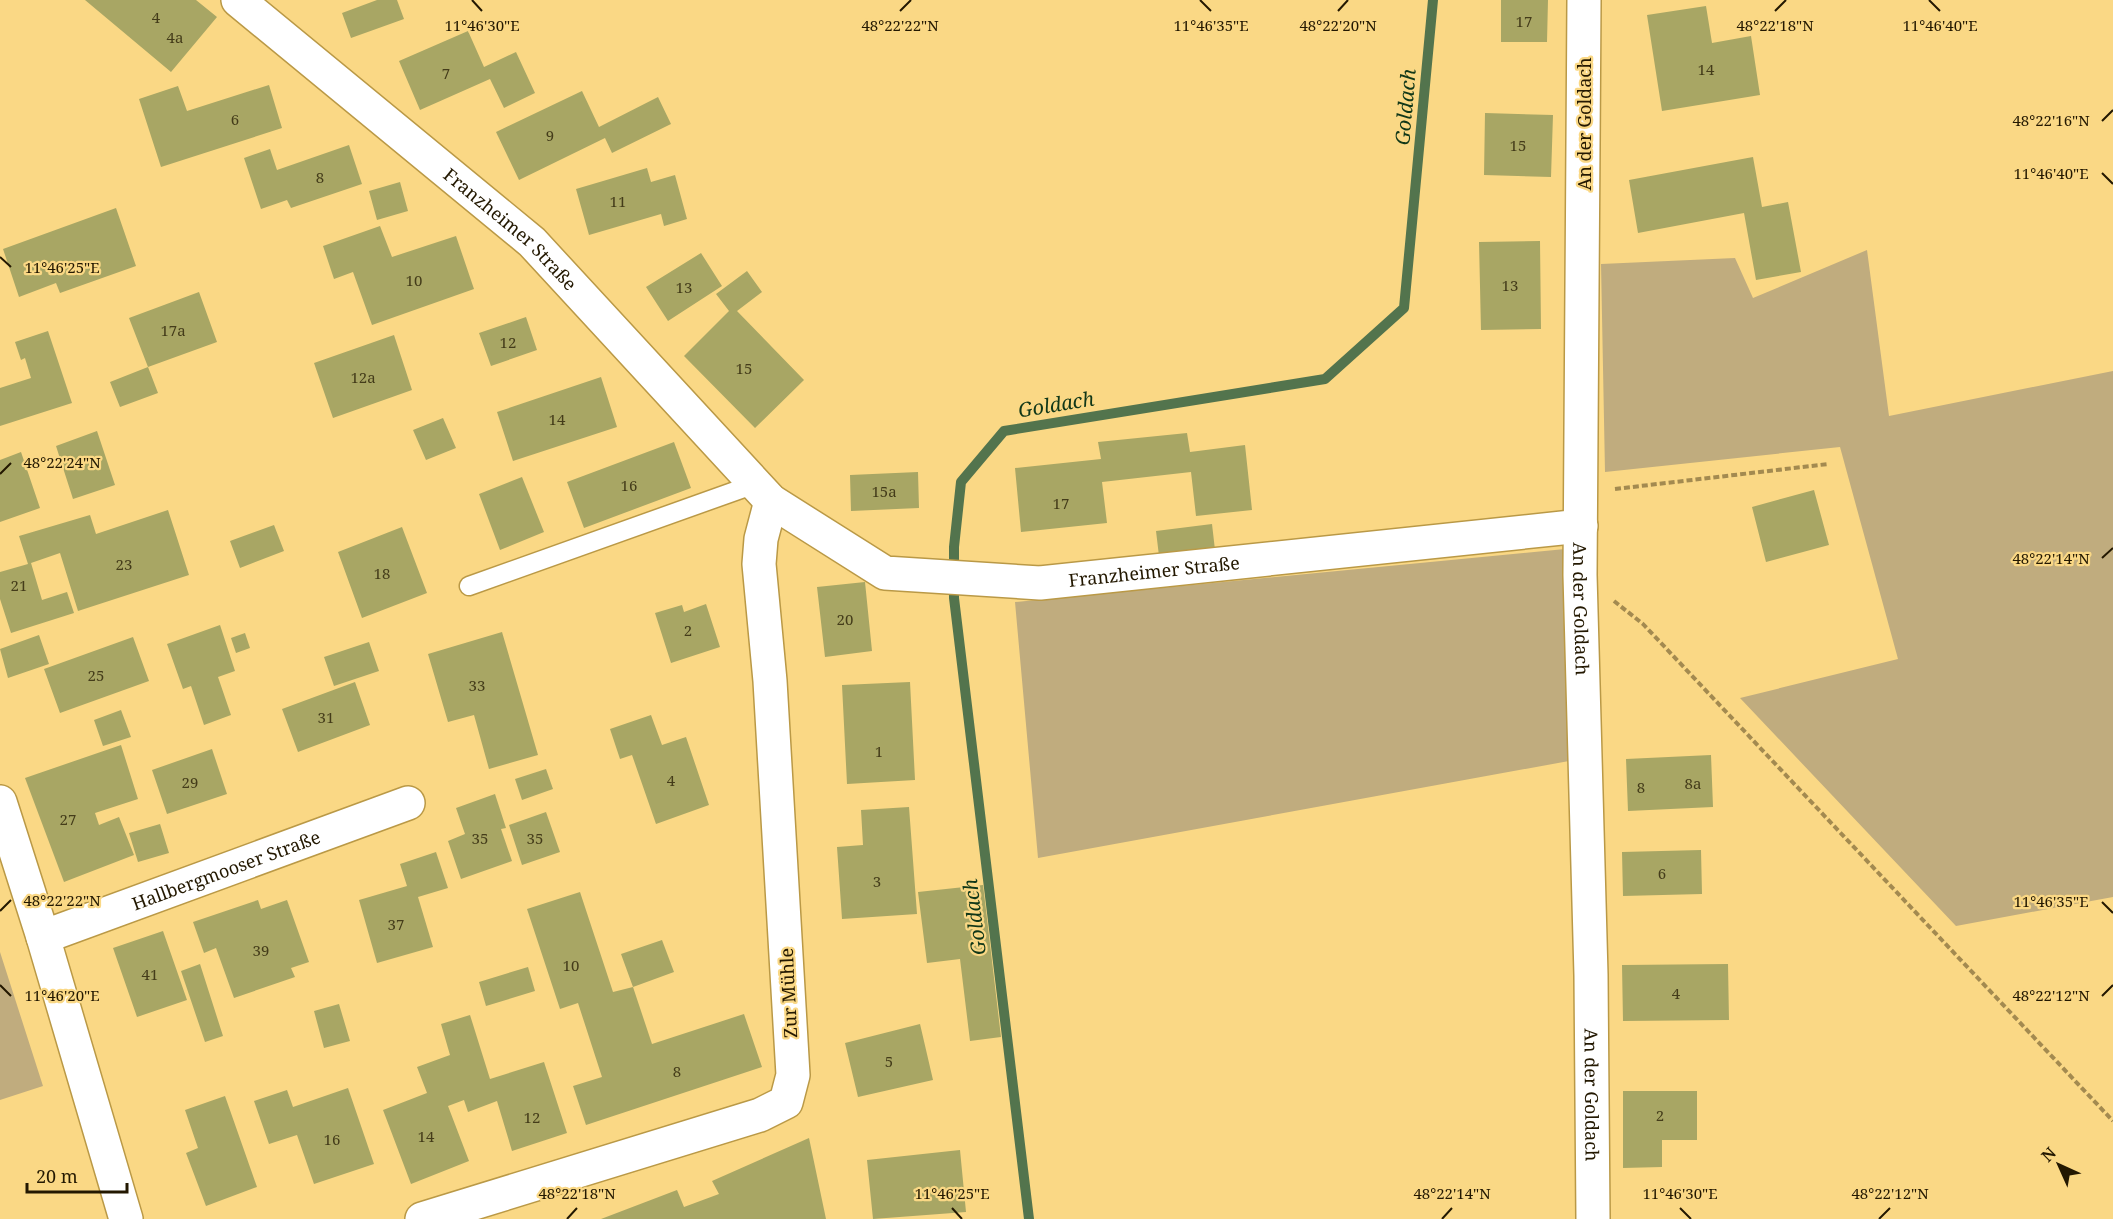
<svg xmlns="http://www.w3.org/2000/svg" width="2113" height="1219" font-family="'Noto Serif',serif">
<style>
.green{fill:#c0ac7e}
.lines{fill:none;stroke-linecap:round;stroke-linejoin:round}
.stream{stroke:#53744d;stroke-width:10}
.building{fill:#a8a664}
.service-casing{stroke:#ba9946;stroke-width:21}
.minor-casing{stroke:#ba9946;stroke-width:36}
.path{stroke:#a38a50;stroke-width:4;stroke-dasharray:6 3;stroke-linecap:butt}
.service{stroke:#fff;stroke-width:18}
.minor{stroke:#fff;stroke-width:33}
.ticks{fill:none;stroke:#231801;stroke-width:2}
.labels{text-anchor:middle;dominant-baseline:central;stroke-width:4.5;stroke-linejoin:round;paint-order:stroke}
.number-label{font-size:15px;fill:#443c1a}
.street-label{font-size:18px;fill:#231801;stroke:#fad885}
.water-label{font-size:20px;font-style:italic;fill:#103718;stroke:#fad885}
.ticks-label{font-size:15px;text-anchor:middle;fill:#231801;stroke:#fad885;stroke-width:4.5;stroke-linejoin:round;paint-order:stroke}
</style>
<rect width="100%" height="100%" fill="#fad885"/>
<path class="green" d="M1867 250 1889 416 2113 371V897L1956 926 1740 698 1898 659 1840 447 1605 472 1601 264 1735 258 1753 298Z
M1565 549 1569 761 1038 858 1015 602Z
M0 952 43 1086 0 1100Z"/>
<g class="lines">
<path class="stream" d="M1029 1219 954 598V547L961 482 1004 431 1325 379 1404 308 1433 0"/>
</g>
<path class="building" d="M85 0H196L217 17 171 72Z
M377 0H397L404 19 351 38 342 13Z
M1501 0H1548L1547 42H1501Z
M1706 6 1712 43 1751 36 1760 95 1662 111 1647 15Z
M468 31 484 67 516 52 535 93 504 108 490 79 420 110 399 61Z
M269 85 282 128 161 167 139 99 178 86 187 111Z
M582 91 599 127 658 97 671 124 612 153 605 138 519 180 496 132Z
M1485 113 1553 115 1551 177 1484 175Z
M349 145 362 184 291 208 287 200 261 209 244 158 270 149 277 170Z
M1753 157 1762 207 1788 202 1801 272 1756 280 1744 213 1638 233 1629 180Z
M647 168 651 182 675 175 687 219 664 226 661 214 589 235 576 189Z
M400 182 408 211 377 220 369 191Z
M116 208 136 266 60 293 56 283 19 297 3 249Z
M380 226 392 257 456 236 474 289 372 325 353 272 334 279 323 246Z
M1540 241 1541 329 1481 330 1479 242Z
M701 253 722 286 668 321 646 287Z
M747 271 762 292 737 311 804 380 755 428 684 356 729 311 716 294Z
M199 292 217 342 148 367 158 393 120 407 110 382 148 367 129 318Z
M526 317 537 350 491 366 479 333Z
M48 331 72 403 0 426V388L31 378 25 358 21 360 15 342Z
M394 335 412 390 333 418 314 363Z
M601 377 617 427 513 461 497 412Z
M443 418 456 448 426 460 413 430Z
M97 431 115 485 73 499 56 446Z
M1187 433 1190 452 1245 445 1252 510 1196 516 1191 472 1102 482 1107 523 1021 532 1015 468 1101 459 1098 442Z
M674 442 691 488 584 528 567 482Z
M21 452 40 508 0 522V460Z
M918 472 919 508 851 511 850 475Z
M522 477 544 532 500 550 479 494Z
M1814 490 1829 545 1766 562 1752 507Z
M168 510 189 575 78 611 60 553 31 563 42 600 67 592 74 613 11 633 0 599V572L28 564 19 536 90 515 96 534Z
M1212 524 1215 550 1159 556 1156 531Z
M274 525 284 551 240 568 230 541Z
M402 527 427 593 362 618 338 552Z
M865 582 872 651 825 657 817 587Z
M706 604 720 647 671 663 655 613 682 605 684 612Z
M220 625 235 671 218 677 231 715 204 725 191 686 183 689 167 644Z
M502 632 538 755 489 769 474 715 448 722 428 654Z
M245 633 250 648 236 653 231 638Z
M39 635 49 664 8 678 0 649Z
M133 637 149 681 60 713 44 669Z
M369 642 379 671 334 686 324 657Z
M355 682 370 725 298 752 282 709Z
M910 682 915 780 847 784 842 685Z
M121 710 131 737 103 746 94 720Z
M651 715 662 745 686 737 709 805 656 824 632 755 620 759 610 729Z
M121 745 138 799 95 813 99 825 119 817 134 855 64 882 25 778Z
M212 749 227 794 167 814 152 770Z
M1711 755 1713 807 1628 811 1626 759Z
M546 769 553 789 522 800 515 779Z
M495 794 506 828 501 829 512 861 461 879 448 841 465 834 456 808Z
M909 807 917 914 842 919 837 847 863 845 861 810Z
M546 812 560 852 522 865 509 825Z
M160 824 169 853 138 862 129 833Z
M1701 850 1702 894 1623 896 1622 852Z
M436 852 448 888 418 897 433 947 377 963 359 900 407 886 400 864Z
M983 885 1001 1037 970 1041 960 959 927 963 918 892Z
M580 892 613 992 633 987 652 1044 744 1014 762 1067 586 1125 573 1086 602 1077 578 1003 560 1009 527 909Z
M258 900 261 909 287 900 309 962 291 968 295 977 234 998 216 948 204 953 193 922Z
M163 931 187 1000 137 1017 113 948Z
M662 940 674 972 633 987 621 954Z
M200 964 223 1036 205 1042 181 971Z
M1728 964 1729 1020 1623 1021 1622 965Z
M528 967 535 991 486 1006 479 982Z
M339 1004 350 1041 324 1048 314 1011Z
M470 1015 490 1079 544 1062 567 1133 512 1151 497 1101 468 1112 464 1100 448 1106 469 1161 411 1184 383 1110 427 1093 417 1067 450 1055 441 1024Z
M920 1024 933 1080 858 1097 845 1043Z
M348 1088 374 1164 314 1184 297 1135 269 1144 254 1101 287 1090 293 1107Z
M1623 1091H1697V1140H1662V1167L1623 1168Z
M225 1096 257 1187 206 1206 186 1153 198 1148 185 1110Z
M809 1138 826 1219H601L677 1190 684 1207 719 1194 712 1181Z
M960 1150 966 1212 873 1219 867 1160Z"/>
<g class="lines">
<g class="service-casing">
<path id="service" d="M469 586 755 484"/>
</g>
<g class="minor-casing">
<g id="minor">
<path id="s1" d="M238 0 532 242 771 501 885 573 1040 583 1581 526"/>
<path id="s2" d="M1584 0 1580 575 1591 975 1593 1219"/>
<path d="M0 802 43 937 126 1219"/>
<path id="s3" d="M43 937 408 803"/>
<path d="M422 1219 760 1115 786 1102 793 1075 770 681 759 564 761 539 771 501"/>
</g>
</g>
<path class="path" d="M1615 489 1828 464
M1614 601 1643 624 2113 1121"/>
<use href="#service" class="service"/>
<use href="#minor" class="minor"/>
</g>
<path class="ticks" d="M472 0 482 11M1200 0 1211 11M1929 0 1940 11M900 11 911 0M1338 11 1348 0M1775 11 1786 0M2102 121 2113 110M2102 173 2113 184M0 257 11 267M0 474 11 463M2102 558 2113 548M2102 902 2113 913M0 911 11 900M0 985 11 996M2102 996 2113 985M952 1208 962 1219M1680 1208 1691 1219M567 1219 577 1208M1442 1219 1452 1208M1879 1219 1890 1208"/>
<g class="labels">
<g class="number-label">
<text x="156" y="17">4</text>
<text x="1524" y="21">17</text>
<text x="175" y="37">4a</text>
<text x="1706" y="69">14</text>
<text x="446" y="73">7</text>
<text x="235" y="119">6</text>
<text x="550" y="135">9</text>
<text x="1518" y="145">15</text>
<text x="320" y="177">8</text>
<text x="618" y="201">11</text>
<text x="414" y="280">10</text>
<text x="1510" y="285">13</text>
<text x="684" y="287">13</text>
<text x="173" y="330">17a</text>
<text x="508" y="342">12</text>
<text x="744" y="368">15</text>
<text x="363" y="377">12a</text>
<text x="557" y="419">14</text>
<text x="629" y="485">16</text>
<text x="884" y="491">15a</text>
<text x="1061" y="503">17</text>
<text x="124" y="564">23</text>
<text x="382" y="573">18</text>
<text x="19" y="585">21</text>
<text x="845" y="619">20</text>
<text x="688" y="630">2</text>
<text x="96" y="675">25</text>
<text x="477" y="685">33</text>
<text x="326" y="717">31</text>
<text x="879" y="751">1</text>
<text x="671" y="780">4</text>
<text x="190" y="782">29</text>
<text x="1693" y="783">8a</text>
<text x="1641" y="787">8</text>
<text x="68" y="819">27</text>
<text x="480" y="838">35</text>
<text x="535" y="838">35</text>
<text x="1662" y="873">6</text>
<text x="877" y="881">3</text>
<text x="396" y="924">37</text>
<text x="261" y="950">39</text>
<text x="571" y="965">10</text>
<text x="150" y="974">41</text>
<text x="1676" y="993">4</text>
<text x="889" y="1061">5</text>
<text x="677" y="1071">8</text>
<text x="1660" y="1115">2</text>
<text x="532" y="1117">12</text>
<text x="426" y="1136">14</text>
<text x="332" y="1139">16</text>
</g>
<g class="street-label">
<text transform="translate(1584 124) rotate(-90)">An der Goldach</text>
<text stroke="none"><textPath href="#s1" startOffset="356">Franzheimer Straße</textPath></text>
<text stroke="none"><textPath href="#s1" startOffset="1138">Franzheimer Straße</textPath></text>
<text stroke="none"><textPath href="#s2" startOffset="609">An der Goldach</textPath></text>
<text stroke="none"><textPath href="#s3" startOffset="195">Hallbergmooser Straße</textPath></text>
<text transform="translate(788 993) rotate(-93)">Zur Mühle</text>
<text stroke="none"><textPath href="#s2" startOffset="1095">An der Goldach</textPath></text>
</g>
<g class="water-label">
<text transform="translate(1405 107) rotate(-85)">Goldach</text>
<text transform="translate(1056 404) rotate(-9)">Goldach</text>
<text transform="translate(974 917) rotate(-97)">Goldach</text>
</g>
</g>
<g class="ticks-label">
<text x="482" y="31">11°46'30"E</text>
<text x="900" y="31">48°22'22"N</text>
<text x="1211" y="31">11°46'35"E</text>
<text x="1338" y="31">48°22'20"N</text>
<text x="1775" y="31">48°22'18"N</text>
<text x="1940" y="31">11°46'40"E</text>
<text x="2051" y="126">48°22'16"N</text>
<text x="2051" y="179">11°46'40"E</text>
<text x="62" y="273">11°46'25"E</text>
<text x="62" y="468">48°22'24"N</text>
<text x="2051" y="564">48°22'14"N</text>
<text x="62" y="906">48°22'22"N</text>
<text x="2051" y="907">11°46'35"E</text>
<text x="2051" y="1001">48°22'12"N</text>
<text x="62" y="1001">11°46'20"E</text>
<text x="577" y="1199">48°22'18"N</text>
<text x="1452" y="1199">48°22'14"N</text>
<text x="952" y="1199">11°46'25"E</text>
<text x="1680" y="1199">11°46'30"E</text>
<text x="1890" y="1199">48°22'12"N</text>
</g>
<g transform="translate(2059 1165) rotate(315)" stroke="#fad885" stroke-width="4.5" paint-order="stroke">
<path d="M0-4.5L10 22L0 15L-10 22Z" fill="#231801"/>
<text y="-9" font-size="16" font-weight="bold" text-anchor="middle" fill="#231801">N</text>
</g>
<path d="M27 1183v9h100v-9" fill="none" stroke="#231801" stroke-width="3"/>
<text x="36" y="1183" font-size="18" fill="#231801" stroke="#fad885" stroke-width="4.5" paint-order="stroke">20 m</text>
</svg>
